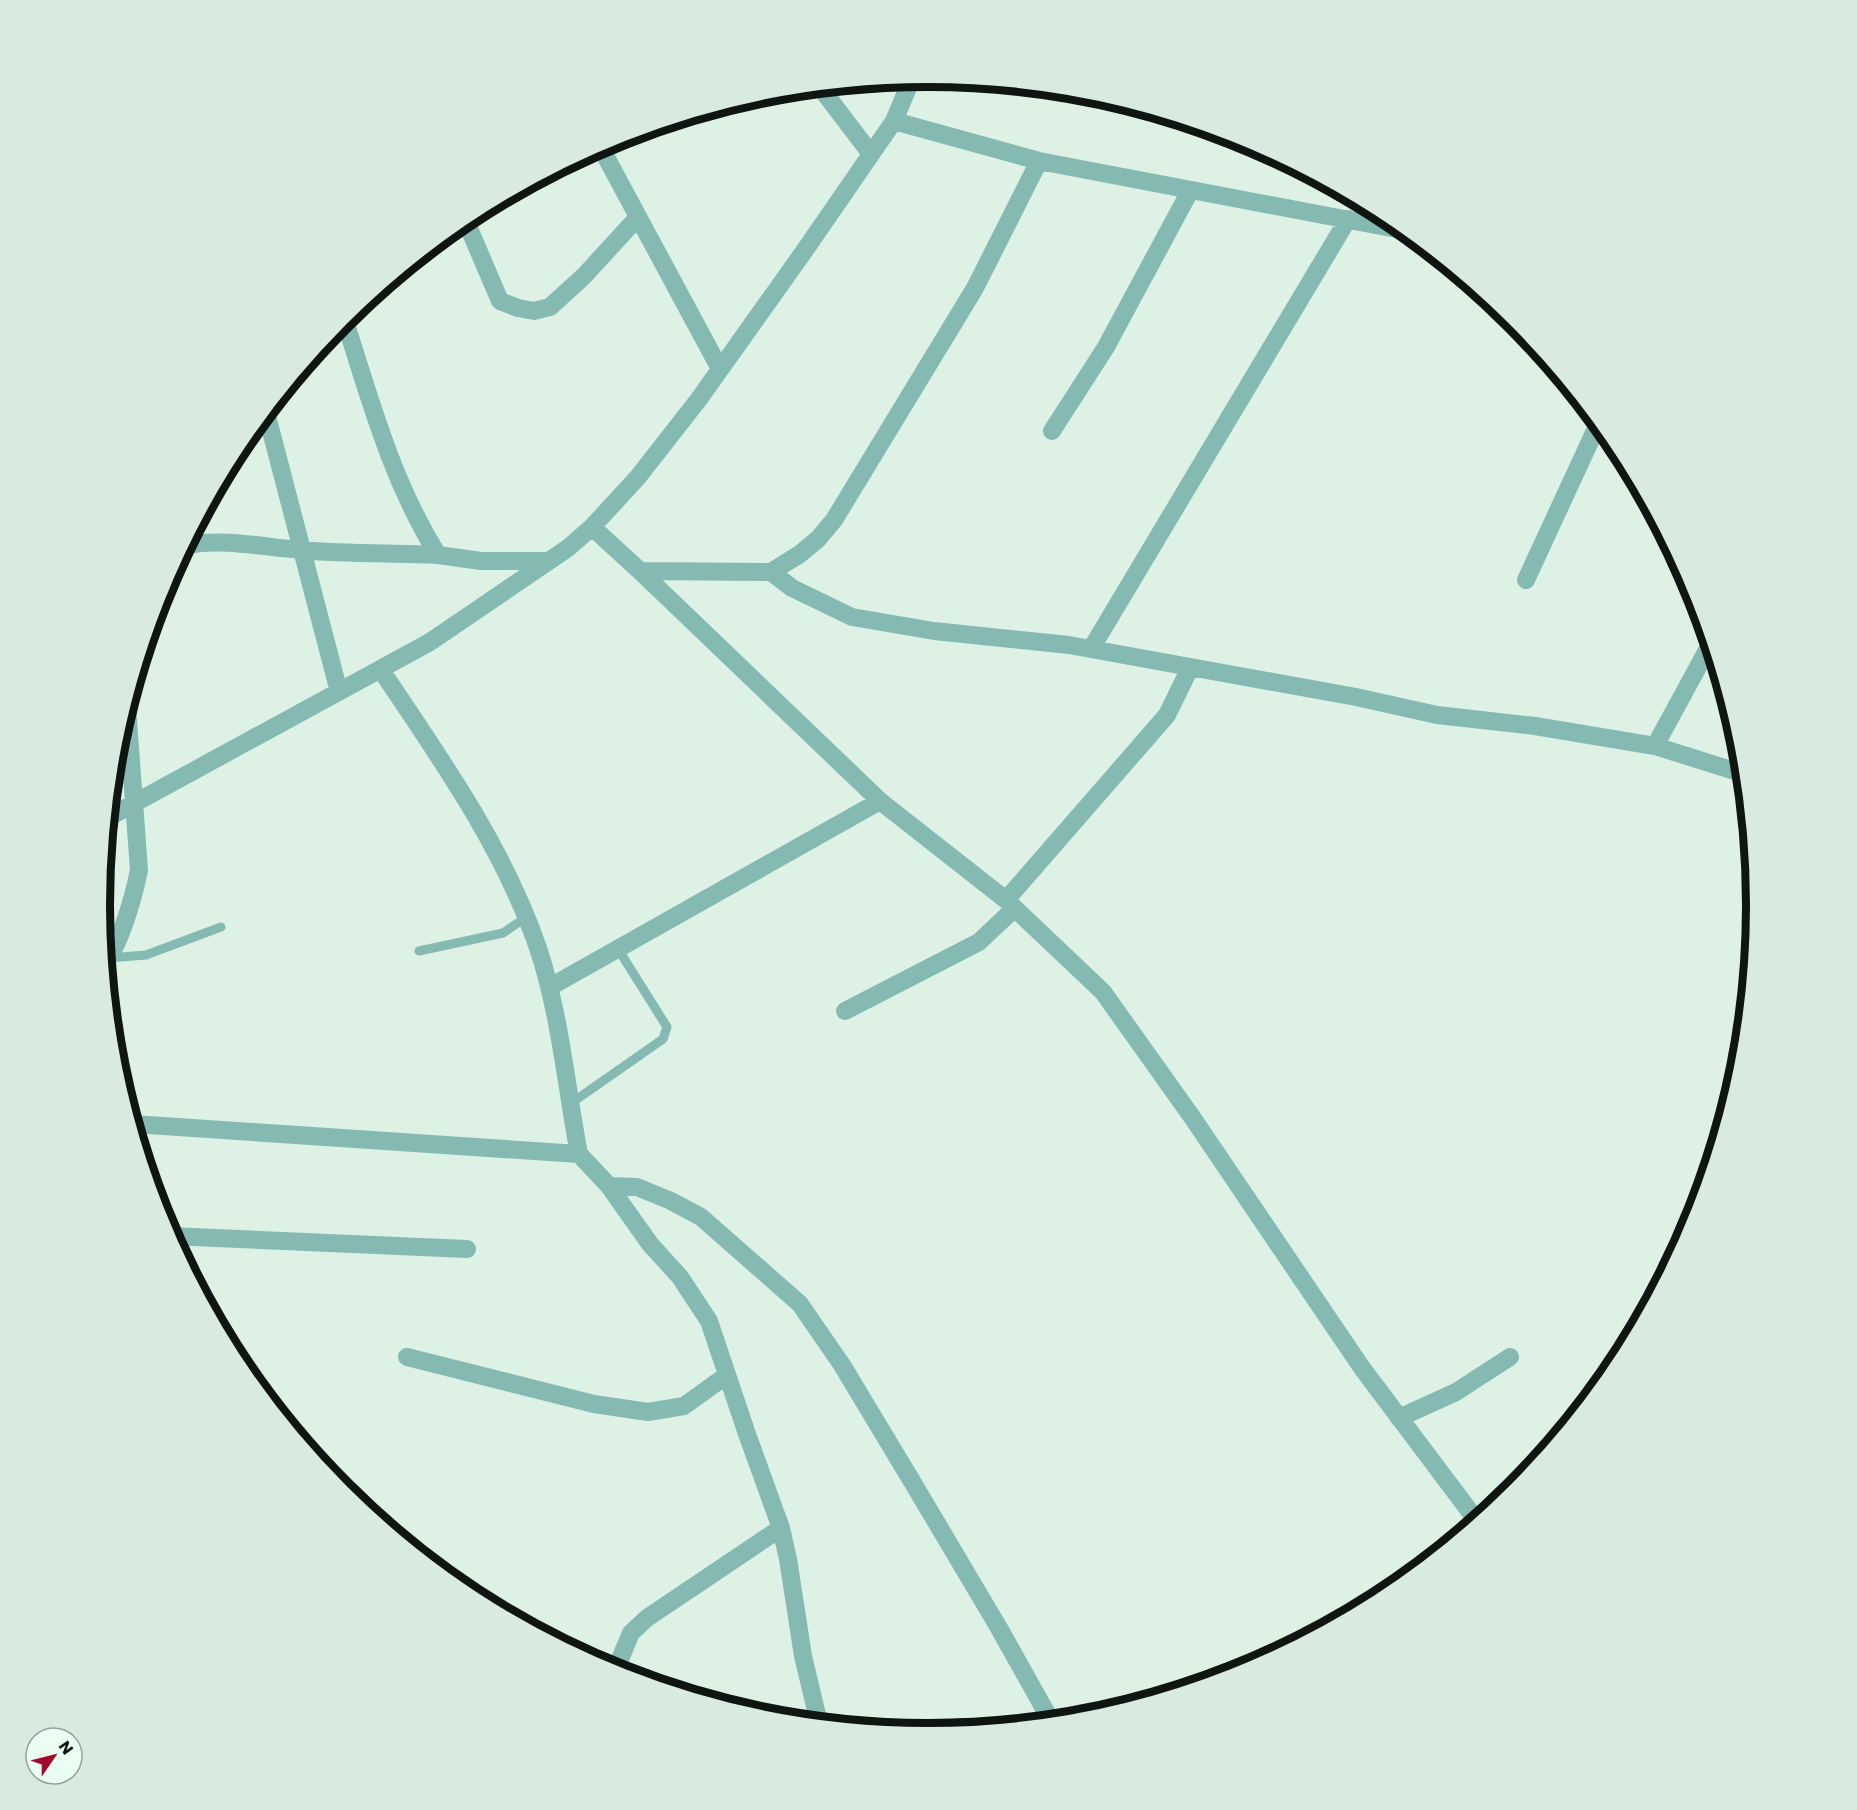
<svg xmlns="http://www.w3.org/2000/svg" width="1857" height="1810" font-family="Poppins,sans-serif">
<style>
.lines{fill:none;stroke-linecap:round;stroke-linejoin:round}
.service{stroke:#85bab3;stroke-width:9}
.minor{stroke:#85bab3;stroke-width:18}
.rim{fill:none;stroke:#0f1511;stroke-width:8}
</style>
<rect width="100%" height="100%" fill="#def1e5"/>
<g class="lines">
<path class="service" d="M419 951 503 933 525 918
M109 958 146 955 221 927
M570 1104 663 1039 667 1027 618 949"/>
<path class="minor" d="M820 87 871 154
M894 121 1039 161 1407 231
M600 146 720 369
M465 219 500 301 518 308 534 311 550 307 584 276 638 217
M344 318C370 399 392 482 438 555L481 561H548
M266 412 339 692
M1052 431 1106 347 1190 191
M592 527 640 571 880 801 1006 900 1103 992 1192 1117 1362 1368 1477 1521
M186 545C224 538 262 547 300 550 346 554 392 553 438 555
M640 571 771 572 800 554 818 539 834 520 975 288 1039 161
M771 572 792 588 852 617 934 631 1069 645 1356 697 1437 715 1535 726 1655 746 1744 774
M1526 580 1599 422
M1091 649 1348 219
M1655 746 1711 643
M109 817 430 642 568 548 592 527 638 477 699 399 805 250 894 121 912 78
M1006 900 1167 715 1190 668
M106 962C121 941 134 896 139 870L127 707
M550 987 880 801
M845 1011 979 942 1014 909
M133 1124 579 1154C566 1085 560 1014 538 948 503 846 440 758 381 670
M579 1154 609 1186 650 1244 680 1277 709 1321 747 1434 781 1528 788 1559 803 1656 819 1723
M609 1186 637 1187 671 1201 701 1217 800 1304 842 1365 913 1483 999 1628 1051 1721
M170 1236 467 1249
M407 1357 594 1404 648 1412 684 1406 727 1375
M1399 1418 1456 1392 1510 1357
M615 1671 631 1633 647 1618 781 1528"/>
</g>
<path d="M0 0H1857V1810H0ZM110 905a818 818 0 1 1 1636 0a818 818 0 1 1-1636 0Z" fill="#d9ebe0" fill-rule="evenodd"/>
<path class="rim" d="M110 905a818 818 0 1 1 1636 0a818 818 0 1 1-1636 0Z"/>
<g transform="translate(54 1756) rotate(55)"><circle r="28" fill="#ebfef2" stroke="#93a198" stroke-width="1.5"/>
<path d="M0-4.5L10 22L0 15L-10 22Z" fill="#a5082f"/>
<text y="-9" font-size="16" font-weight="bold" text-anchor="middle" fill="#0f1511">N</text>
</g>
</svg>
